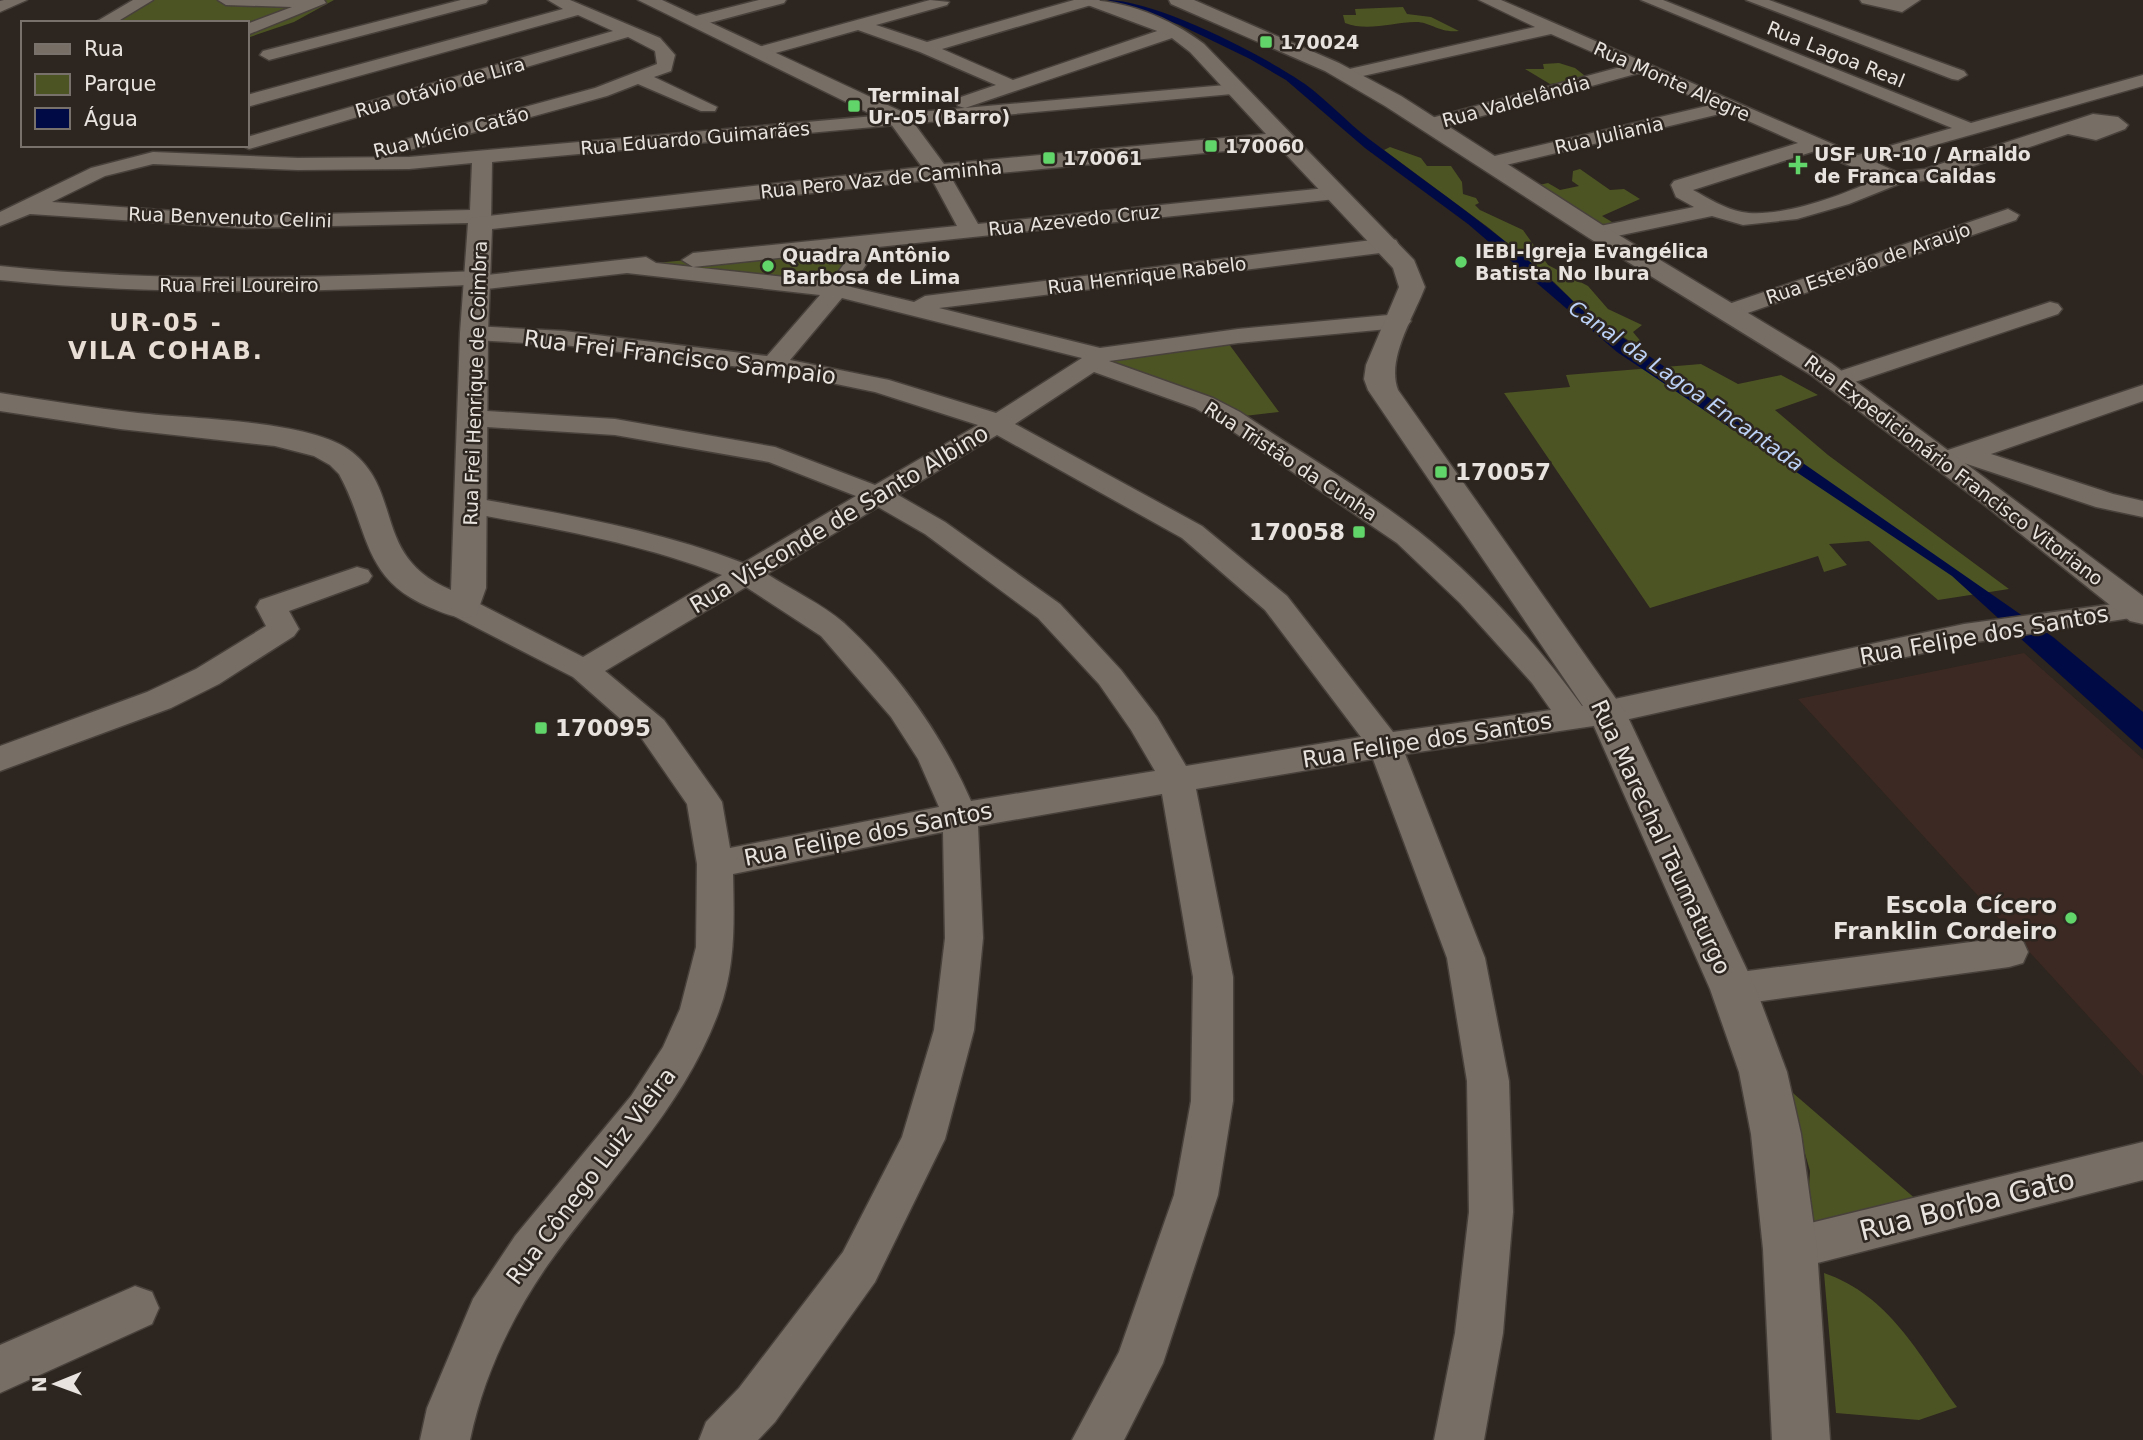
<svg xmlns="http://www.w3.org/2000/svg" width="2143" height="1440" font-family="'DejaVu Sans',sans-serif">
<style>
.education{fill:#3c2923}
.green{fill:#4c5424}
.water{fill:#000a45}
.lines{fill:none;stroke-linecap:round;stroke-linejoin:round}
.street-casing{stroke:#48413b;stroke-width:3}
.secondary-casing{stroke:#48413b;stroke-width:3}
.street{fill:#776e66;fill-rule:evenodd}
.secondary{fill:#776e66;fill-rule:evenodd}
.poi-dot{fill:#61d46a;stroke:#2d251f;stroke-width:2.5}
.labels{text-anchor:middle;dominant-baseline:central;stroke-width:5;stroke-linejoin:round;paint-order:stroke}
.far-poi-label{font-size:19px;font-weight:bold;fill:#e8e3de;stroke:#2d251f;text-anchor:start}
.far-street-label{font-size:19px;fill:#e8e3de;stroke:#2d251f}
.far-water-label{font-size:21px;font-style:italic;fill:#bcd1f6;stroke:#2d251f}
.street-label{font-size:23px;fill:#e8e3de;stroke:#2d251f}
.poi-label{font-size:23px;font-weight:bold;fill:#e8e3de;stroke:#2d251f;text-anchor:start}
.far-district-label{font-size:24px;font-weight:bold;letter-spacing:2px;fill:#e9ded5;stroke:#2d251f}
.near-street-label{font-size:28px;fill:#e8e3de;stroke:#2d251f}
</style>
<rect width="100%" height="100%" fill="#2d251f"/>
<path class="education" d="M2024 653 2143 759V1076L1798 699Z"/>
<path class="green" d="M141 0H334L294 22 247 38V23H99Z
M1403 7 1407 14 1431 17 1459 31C1438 33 1431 22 1416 22 1393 22 1368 32 1345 23L1343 15H1356L1355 9Z
M1559 63 1575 68 1589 79 1550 84 1525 69H1544L1543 64Z
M1390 147 1421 158 1427 166H1451L1462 182 1463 194 1476 198 1479 203 1475 205 1480 210 1523 230 1548 265 1588 286 1608 309 1642 325 1633 332 1643 344 1631 342 1580 308 1554 282 1489 228 1384 150Z
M1580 169 1610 190 1624 189 1640 199 1602 216 1617 225 1598 229 1530 187 1548 183 1560 190 1579 186 1572 181 1573 171Z
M871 242 837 290 625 266Z
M1223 336 1279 412 1236 417 1105 364 1103 353Z
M1701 364 1738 384 1781 375 1818 395 1775 410 1828 455 2009 589 1938 600 1869 541 1829 544 1847 565 1824 572 1818 556 1650 608 1504 393 1570 387 1566 375Z
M1786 1087 1925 1207 1806 1233 1810 1171Z
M1824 1273C1889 1295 1919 1355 1957 1407L1919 1420 1836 1413Z"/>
<path class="water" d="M1107 0C1156 0 1263 55 1305 84 1328 101 1347 122 1369 139 1441 194 1517 244 1580 308L2053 637 2143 712V750L1952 576 1617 352 1468 224 1365 148 1286 80 1250 59 1180 25Z"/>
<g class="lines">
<g class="street-casing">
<path id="street" d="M4 0H27L0 12V1Z
M133 0H153L115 23H94Z
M218 0H324L326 3 247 35V24L292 7 226 5Z
M461 0H488L486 3 269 60 260 55 263 51Z
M548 0H570L660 38 675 55 671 71 654 77 717 107 715 111H701L638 84 607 96 399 153H385L382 149 385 145 595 88 657 64 655 51 628 37 256 147 249 149 241 145H247V137L613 31 578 15 247 107V95L563 9Z
M759 0H786L784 3 694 27 686 22 688 18Z
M930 0 949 2 947 5 876 25 927 42 1074 0H1100L1098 3 942 49 1013 80 1169 27 1175 26 1183 31 1181 35 965 108 958 106 956 102 958 98 996 85 920 52 858 30 761 57 752 52 755 48Z
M1479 0H1501L1858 155 1952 128 1641 0H1663L1971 123 2143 75V86L1875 162 1897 172 1925 169 2093 114 2118 117 2128 125 2125 129 2096 140 2068 134 1935 179 1899 184 1849 204 1797 219 1743 225 1712 216 1598 240 1587 233 1590 228 1694 207 1676 197 1671 185 1674 181 1798 143 1728 112 1489 169 1479 163 1482 159 1711 105 1639 73 1438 128H1424L1421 124 1424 120 1624 66 1551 34 1345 80 1336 75 1345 70 1535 27ZM1815 151 1878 178C1845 195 1778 219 1742 212 1725 209 1708 198 1693 190Z
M1746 0H1769L1964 71 1967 75 1958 80 1952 79Z
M1860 0H1920L1902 12 1862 3Z
M1237 84 1246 89 1243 93 492 162 491 223 480 229 469 223 243 228 30 214 0 226V212L91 168 153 152 298 158 409 157ZM472 163 470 210 243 216 52 202 105 176 153 164 298 170 409 169Z
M938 166 948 172 978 224 1336 187 1343 189 1346 193 1336 199 878 247 851 287 914 302 925 296 1388 238 1396 240 1399 245 1396 250 1388 252 939 308 1100 348 1238 329 1399 314 1407 316 1411 321 1407 326 1399 328 1238 343 1109 361 1213 398 1240 412C1298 451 1364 489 1418 531 1480 580 1535 642 1582 706L1964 624 2143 600V616L2137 617 1964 644 1607 724 1405 754 1485 958 1509 1081 1513 1212 1503 1333 1484 1440H1434L1455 1333 1469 1212 1467 1081 1447 958 1373 759 1196 789 1233 977V1101L1218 1195 1163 1363 1124 1440H1072L1119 1352 1174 1195 1191 1101 1193 977 1162 794 978 826 983 938 974 1030 945 1139 875 1282 775 1422 758 1440H699L706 1422 739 1388 843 1252 902 1137 934 1030 945 938 943 832 733 874C734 920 736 966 719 1011 683 1110 607 1181 547 1266 511 1318 483 1378 470 1440H420L427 1408 473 1299 515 1236 631 1096 663 1047 680 1009 696 947 697 864 687 804 640 736 573 677 452 615 448 608 452 601 463 599 474 601 583 657 722 575C640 543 556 529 470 513L460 511 456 505 460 499 470 497C563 514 655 529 743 563L856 496 769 462 615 435 472 426 463 424 459 418 463 412 472 410 615 419 775 447 875 485 978 425 875 392 773 371 564 345 474 340 465 338 462 333 465 328 474 326 564 331 767 356 820 295 627 273 478 290 468 285C311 292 156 296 0 280V266C160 283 318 278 478 271L487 275 646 257 656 263 831 282 854 250 693 267 682 260 693 253 957 226 928 172ZM842 298 1082 358 996 413 889 380 790 360ZM1094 372 1195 408 1222 424 1397 543 1460 603 1532 683 1551 710 1393 732 1287 596 1202 526 1015 424ZM997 435 1182 538 1265 610 1361 737 1186 766 1157 717 1121 670 1060 604 945 522 898 495ZM878 507 925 534 1038 618 1099 684 1131 730 1155 771 971 801C942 735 898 673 844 623 822 604 792 590 767 574ZM746 587 821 636 891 717 918 759 939 807 730 848 722 802 716 793 664 720 605 671Z
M2008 209 2019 215 2016 220 1736 317H1720L1716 312 1720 307Z
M2050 302 2058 304 2062 309 2058 314 1846 385H1828L1824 380 1828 375Z
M2143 385V401L1991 454 2113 494 2143 501V517L2096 507 1964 463 1946 468 1936 466 1932 460 1936 454Z
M357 567 368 570 372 576 368 582 289 611 299 629 294 636 219 684 171 708 0 771V746L147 692 196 669 266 626 256 607 260 600Z
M2009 937 2023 941 2028 952 2023 963 2009 967 1733 1005 1719 1000 1713 989 1719 978 1733 973Z
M2143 1142V1180L1790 1270 1774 1264 1767 1249 1774 1234 1790 1228Z
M135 1286 152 1292 159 1308 152 1324 0 1393V1345Z"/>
</g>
<g class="secondary-casing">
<path id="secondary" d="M638 0H662L907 114 944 164 1266 134 1190 52 1168 35 1085 4 1083 0C1125 0 1170 18 1204 44L1414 260 1425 287C1414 316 1386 359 1398 390L1626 713 1756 989 1787 1072 1801 1134 1817 1249 1830 1440H1772L1763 1249 1751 1134 1739 1072 1710 989 1589 715 1368 390 1364 379 1366 365 1399 287 1393 268 1278 146 938 179 492 229 488 333 486 588 476 616C458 620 446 614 429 607 361 578 370 530 339 474L330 465 314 456 275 446 120 429 0 411V393C46 400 92 408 138 413 190 419 313 420 352 452 404 493 372 557 451 590L460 333 468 223 471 218 922 167 891 124Z
M1169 0H1194L1339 63 1401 96 1607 228 1831 363 2143 596V624L2130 621 1987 507 1811 375 1589 238 1385 106 1325 71 1171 4Z"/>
</g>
<use href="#street" class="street"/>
<use href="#secondary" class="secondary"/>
</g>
<g class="poi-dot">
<rect x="1259" y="35" width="14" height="14" rx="3.5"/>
<rect x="847" y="99" width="14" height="14" rx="3.5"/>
<rect x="1204" y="139" width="14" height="14" rx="3.5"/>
<rect x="1042" y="151" width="14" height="14" rx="3.5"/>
<path d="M1794.5 154.5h7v7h7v7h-7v7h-7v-7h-7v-7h7z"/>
<circle cx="1461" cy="262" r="7"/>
<circle cx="768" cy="266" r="7"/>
<rect x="1434" y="465" width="14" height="14" rx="3.5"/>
<rect x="1352" y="525" width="14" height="14" rx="3.5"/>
<rect x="534" y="721" width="14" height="14" rx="3.5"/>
<circle cx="2071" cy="918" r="7"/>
</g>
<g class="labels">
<g class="far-poi-label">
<text x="1280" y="42">170024</text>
<text x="868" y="95">Terminal<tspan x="868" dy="22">Ur-05 (Barro)</tspan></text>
<text x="1225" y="146">170060</text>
<text x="1814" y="154">USF UR-10 / Arnaldo<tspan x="1814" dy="22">de Franca Caldas</tspan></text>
<text x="1063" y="158">170061</text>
<text x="1475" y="251">IEBI-Igreja Evangélica<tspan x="1475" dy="22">Batista No Ibura</tspan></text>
<text x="782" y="255">Quadra Antônio<tspan x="782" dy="22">Barbosa de Lima</tspan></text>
</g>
<g class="far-street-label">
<text transform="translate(1836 54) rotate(22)">Rua Lagoa Real</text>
<text transform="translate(1672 81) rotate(24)">Rua Monte Alegre</text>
<text transform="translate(440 87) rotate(-16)">Rua Otávio de Lira</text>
<text transform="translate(1516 101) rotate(-15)">Rua Valdelândia</text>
<text transform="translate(451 132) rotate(-14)">Rua Múcio Catão</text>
<text transform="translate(1609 135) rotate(-13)">Rua Juliania</text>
<text transform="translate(695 138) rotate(-5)">Rua Eduardo Guimarães</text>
<text transform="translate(881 179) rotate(-6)">Rua Pero Vaz de Caminha</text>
<text transform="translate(230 217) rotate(2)">Rua Benvenuto Celini</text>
<text transform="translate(1074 220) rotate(-6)">Rua Azevedo Cruz</text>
<text transform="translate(1868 263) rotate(-19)">Rua Estevão de Araujo</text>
<text transform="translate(1147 275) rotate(-7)">Rua Henrique Rabelo</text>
<text x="239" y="285">Rua Frei Loureiro</text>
<text transform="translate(475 383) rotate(-88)">Rua Frei Henrique de Coimbra</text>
<text transform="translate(1291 461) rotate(33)">Rua Tristão da Cunha</text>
<text transform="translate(1954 470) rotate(37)">Rua Expedicionário Francisco Vitoriano</text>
</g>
<g class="far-water-label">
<text transform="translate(1686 386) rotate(35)">Canal da Lagoa Encantada</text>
</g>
<g class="street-label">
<text transform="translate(680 357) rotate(7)">Rua Frei Francisco Sampaio</text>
<text transform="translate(839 519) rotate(-31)">Rua Visconde de Santo Albino</text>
<text transform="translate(1984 635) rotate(-10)">Rua Felipe dos Santos</text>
<text transform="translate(1427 740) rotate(-9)">Rua Felipe dos Santos</text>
<text transform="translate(868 834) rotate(-11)">Rua Felipe dos Santos</text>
<text transform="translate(1661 837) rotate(65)">Rua Marechal Taumaturgo</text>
<text transform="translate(591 1176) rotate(-53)">Rua Cônego Luiz Vieira</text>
</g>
<g class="poi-label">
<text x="1455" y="472">170057</text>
<text x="1345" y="532" text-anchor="end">170058</text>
<text x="555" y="728">170095</text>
<text x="2057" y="905" text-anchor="end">Escola Cícero<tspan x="2057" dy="26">Franklin Cordeiro</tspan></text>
</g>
<g class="far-district-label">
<text x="166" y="323">UR-05 -<tspan x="166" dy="28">VILA COHAB.</tspan></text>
</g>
<g class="near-street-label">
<text transform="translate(1967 1205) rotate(-14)">Rua Borba Gato</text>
</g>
</g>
<rect x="21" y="21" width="228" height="126" fill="#2d251f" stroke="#78716b" stroke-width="2"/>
<rect x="35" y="44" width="35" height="10" fill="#776e66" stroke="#78716b" stroke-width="2"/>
<text x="84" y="56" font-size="21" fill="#e8e3de">Rua</text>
<rect x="35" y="74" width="35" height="21" fill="#4c5424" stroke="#78716b" stroke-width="2"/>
<text x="84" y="91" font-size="21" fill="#e8e3de">Parque</text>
<rect x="35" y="108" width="35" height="21" fill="#000a45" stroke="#78716b" stroke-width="2"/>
<text x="84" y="126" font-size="21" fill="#e8e3de">Água</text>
<g transform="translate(56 1384) rotate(269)" stroke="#2d251f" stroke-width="5" paint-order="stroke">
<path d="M0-5L12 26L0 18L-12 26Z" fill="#e8e3de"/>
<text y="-10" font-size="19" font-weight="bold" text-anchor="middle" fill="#e8e3de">N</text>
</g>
</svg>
